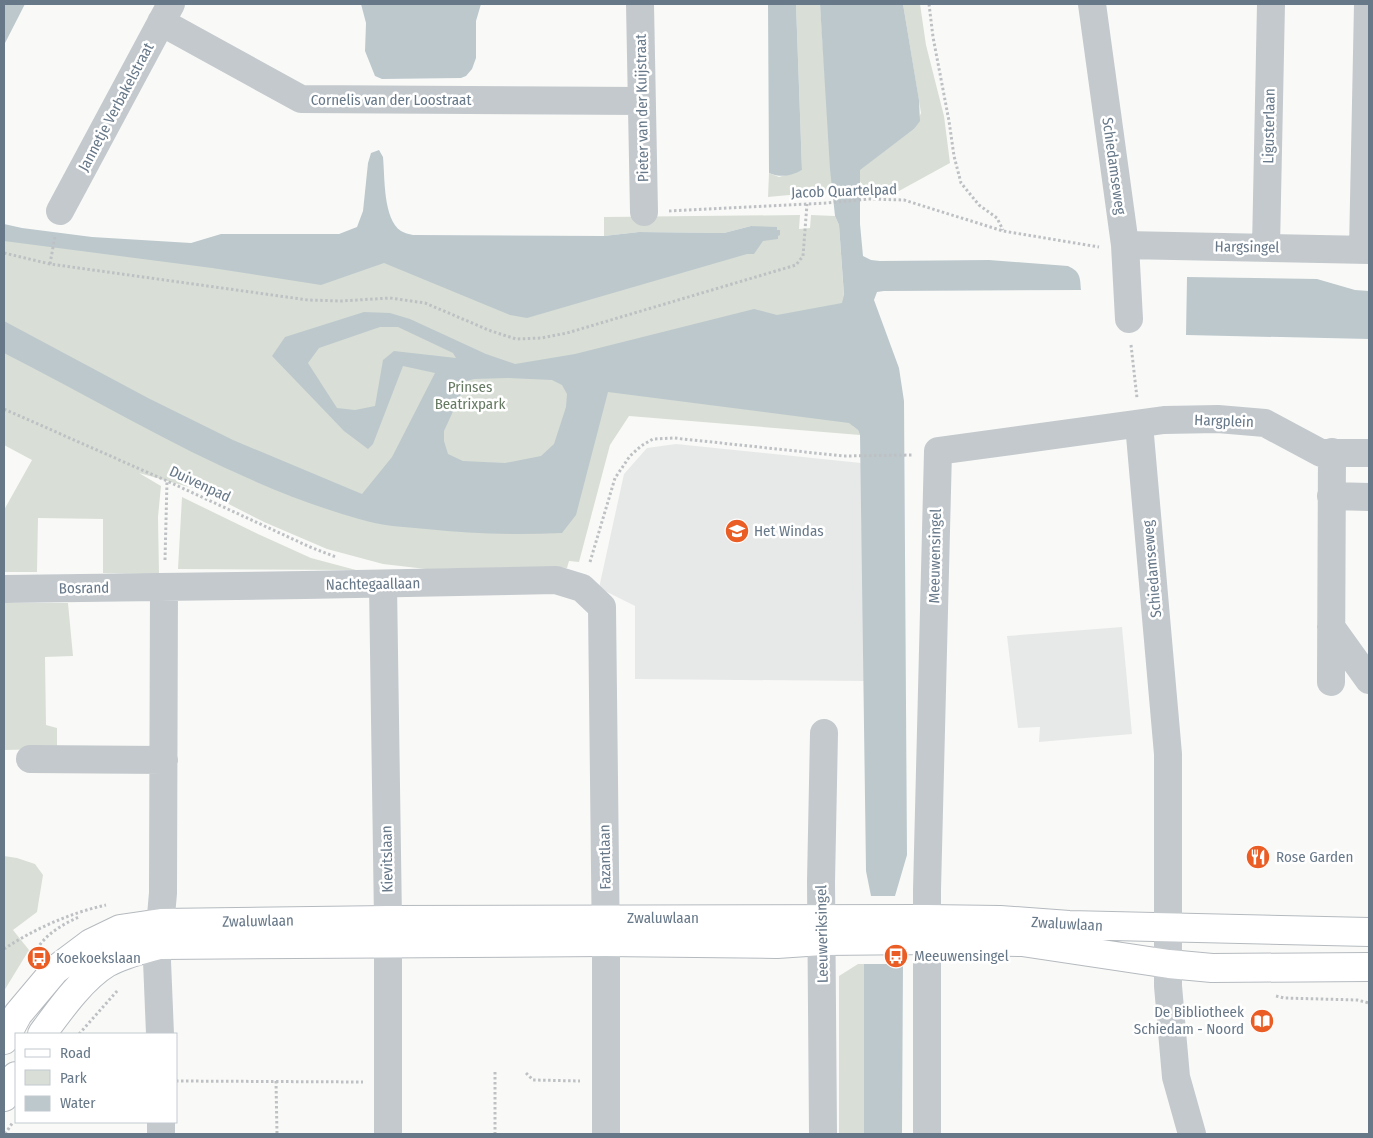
<svg xmlns="http://www.w3.org/2000/svg" width="1373" height="1138" font-family="'Fira Sans Condensed',sans-serif">
<style>
.built{fill:#e7e9e8}
.green{fill:#d9dfd6}
.water{fill:#bdc8cd;fill-rule:evenodd}
.lines{fill:none;stroke-linecap:round;stroke-linejoin:round}
.major-casing{stroke:#b5babf;stroke-width:30}
.path{stroke:#bec1c4;stroke-width:3;stroke-dasharray:2.5 2.5;stroke-linecap:butt}
.minor{stroke:#c4c9cd;stroke-width:28}
.major{stroke:#fff;stroke-width:28}
.labels{text-anchor:middle;dominant-baseline:central;stroke-width:5;stroke-linejoin:round;paint-order:stroke}
.street-label{font-size:15px;fill:#677889;stroke:#fff}
.park-label{font-size:15px;fill:#667a63;stroke:#fff}
.poi-label{font-size:15px;fill:#677889;stroke:#fff;text-anchor:start}
</style>
<rect width="100%" height="100%" fill="#f9faf7"/>
<path class="built" d="M676 444 861 463 864 681 635 679V606L599 588 624 474 647 448Z
M1122 627 1132 734 1039 742 1040 727 1018 728 1007 636Z"/>
<path class="green" d="M796 4H820L833 191 768 197 769 173 779 177 802 170Z
M903 4H920L926 45 944 116 950 163 899 191 866 190 859 180 860 169 914 129 921 113Z
M800 215 799 229 810 228 811 215 835 216 839 225 853 426 858 430 860 435 629 416 610 445 579 562 569 561 567 568 553 567 426 569 383 564 327 549 264 522 203 491 139 473 161 486 158 517 159 574 103 573V519L38 518 37 572H4V510L32 460 4 445V228L41 239 429 252 777 230 751 226 724 233 639 232 604 236V217Z
M182 497 258 534 311 558 356 570 178 569Z
M4 603H68L73 656 45 657 46 725 57 728V749L4 750Z
M4 856 17 858 35 864 43 875 37 912 13 930 29 950 4 991Z
M858 964H864V1134H839V976Z"/>
<path class="water" d="M4 4H25L4 45Z
M361 4H481L476 21V58L472 69 466 76 461 78 382 79 375 76 365 51 366 23Z
M768 4H796L802 170C791 176 781 178 769 173Z
M820 4H903L919 100 920 121 914 129 860 170V224L863 256 871 260 880 261 989 260 1068 266C1081 272 1080 278 1081 290L884 291 877 292 874 300 899 368 904 401 907 855 895 896H871L866 871 860 435 858 430 849 423 608 392 576 515 562 533C517 535 472 534 426 529 404 527 381 526 359 519 232 483 120 412 4 353V321L148 398 233 440 362 494 392 457 435 373 403 366 373 444 368 449 344 431 272 356 285 337 364 312 390 313 410 319 486 354 515 364 575 354 754 309 777 315 842 303 844 295 839 225 835 216 830 169ZM380 327H398L453 353 456 358 394 351 383 360 375 406 355 410 337 408 308 363 319 348ZM508 378 552 380 562 385 567 394 566 407 554 444 541 456 505 463 463 461 448 454 444 441V431L467 381 474 379Z
M379 150 383 157C385 178 383 219 401 231 404 233 409 234 413 235L604 236 639 232 724 233 751 226 777 227V230H780V235L778 236V239L763 241 754 254H747L527 318 510 315 384 263 321 285 212 268 4 241V224L22 228 92 237 191 243 221 234H339L357 227 363 211 368 163 371 153Z
M1187 277 1317 279 1355 290 1369 291V339L1186 335Z
M864 964H903L902 1134H864Z"/>
<g class="lines">
<g class="major-casing">
<path id="major" d="M42 1034C59 1011 82 978 107 963 123 954 141 950 159 945L605 942 777 944 822 941 927 940 1022 942 1169 964 1212 968 1369 967
M4 1040 18 1014 55 970 91 943 120 929 161 923 388 920 927 919 1000 920 1069 925 1369 932
M4 1097 16 1076"/>
</g>
<path class="path" d="M929 4 933 37 949 121 954 156 961 183 979 205 997 218 1003 230
M669 211 827 203 868 199 904 200 1003 231 1099 247
M4 253 50 264 308 300 341 301 390 298 425 303 491 331 516 339 541 338 567 333 796 265 803 256 807 204
M50 264 55 236
M1131 345 1137 398
M4 409 167 481 310 547 336 557
M165 560 167 481
M590 562 615 478 630 456 641 446 653 439 674 438 843 456 913 455
M4 949C34 929 70 913 106 905
M37 949C46 934 63 924 79 917
M1276 996 1284 998 1357 1000 1369 1003
M79 1034 118 990
M495 1072V1134
M526 1073 533 1080 580 1081
M176 1081 363 1082
M276 1081 277 1134
M5 1134 13 1122"/>
<path class="minor" d="M640 4 644 212
M1092 4 1125 245 1129 319
M161 22 301 99 641 101
M60 211 171 4
M1125 245 1369 250
M1266 247 1271 4
M1363 250 1368 4
M1139 424 1168 754V986L1176 1077 1192 1134
M1331 496 1369 497
M383 584 388 920V1134
M4 589 305 585 556 580 582 588 602 607 606 954V1134
M1331 627 1369 680
M1331 682 1332 452
M30 759 164 760
M160 1034 157 961 163 893 164 587
M161 1122V1134
M823 1134 821 882 824 733
M927 1134V890L938 451 1164 420 1218 419 1265 423 1321 453H1369"/>
<use href="#major" class="major"/>
</g>
<defs>
<g id="school-disc" transform="scale(1.25)"><circle r="9.5" fill="#ea5e26" stroke="#fff"/><path d="M0-5L7-2L0 1L-7-2ZM-4 1L0 2.5L4 1V4Q0 6-4 4Z" fill="#fff"/></g>
<g id="restaurant-disc" transform="scale(1.25)"><circle r="9.5" fill="#ea5e26" stroke="#fff"/><path d="M-5-6h1v4h1v-4h1v4h1v-4h1v5L-1.5 .5V6h-2V.5L-5-1ZM5-6V6H3V1.5H1.5Q1.5-4 5-6Z" fill="#fff"/></g>
<g id="bus-disc" transform="scale(1.25)"><circle r="9.5" fill="#ea5e26" stroke="#fff"/><path d="M-5-6H5V4H4V6H2V4H-2V6H-4V4H-5ZM-3.5-4V0h7V-4ZM-3.5 1.2v1.5H-2V1.2ZM2 1.2v1.5H3.5V1.2Z" fill="#fff"/></g>
<g id="library-disc" transform="scale(1.25)"><circle r="9.5" fill="#ea5e26" stroke="#fff"/><path d="M-6-4Q-3-5.5-.7-3.5V5Q-3 3-6 4ZM6-4Q3-5.5 .7-3.5V5Q3 3 6 4Z" fill="#fff"/></g>
</defs>
<g fill-rule="evenodd">
<use href="#school-disc" x="737" y="531"/>
<use href="#restaurant-disc" x="1258" y="857"/>
<use href="#bus-disc" x="896" y="956"/>
<use href="#bus-disc" x="39" y="958"/>
<use href="#library-disc" x="1262" y="1021"/>
</g>
<g class="labels">
<g class="street-label">
<text x="391" y="100">Cornelis van der Loostraat</text>
<text transform="translate(116 107) rotate(-62)">Jannetje Verbakelstraat</text>
<text transform="translate(642 108) rotate(-91)">Pieter van der Kuijstraat</text>
<text transform="translate(1269 126) rotate(-89)">Ligusterlaan</text>
<text transform="translate(1114 166) rotate(82)">Schiedamseweg</text>
<text transform="translate(844 191) rotate(-2)">Jacob Quartelpad</text>
<text transform="translate(1247 247) rotate(1)">Hargsingel</text>
<text transform="translate(1224 421) rotate(2)">Hargplein</text>
<text transform="translate(200 484) rotate(25)">Duivenpad</text>
<text transform="translate(935 556) rotate(-89)">Meeuwensingel</text>
<text transform="translate(1152 569) rotate(-95)">Schiedamseweg</text>
<text transform="translate(373 584) rotate(-1)">Nachtegaallaan</text>
<text transform="translate(84 588) rotate(-1)">Bosrand</text>
<text transform="translate(605 857) rotate(-91)">Fazantlaan</text>
<text transform="translate(387 859) rotate(-91)">Kievitslaan</text>
<text x="663" y="918">Zwaluwlaan</text>
<text transform="translate(258 921) rotate(-1)">Zwaluwlaan</text>
<text transform="translate(1067 924) rotate(3)">Zwaluwlaan</text>
<text transform="translate(822 934) rotate(-91)">Leeuweriksingel</text>
</g>
<g class="park-label">
<text x="470" y="387">Prinses<tspan x="470" dy="17">Beatrixpark</tspan></text>
</g>
<g class="poi-label">
<text x="754" y="531">Het Windas</text>
<text x="1276" y="857">Rose Garden</text>
<text x="914" y="956">Meeuwensingel</text>
<text x="56" y="958">Koekoekslaan</text>
<text x="1244" y="1012" text-anchor="end">De Bibliotheek<tspan x="1244" dy="17">Schiedam - Noord</tspan></text>
</g>
</g>
<rect width="1373" height="1138" fill="none" stroke="#677889" stroke-width="10"/>
<rect x="15" y="1033" width="162" height="90" fill="#ffffff" stroke="#c2c9d0"/>
<rect x="25" y="1049" width="25" height="8" fill="#ffffff" stroke="#c2c9d0"/>
<text x="60" y="1058" font-size="15" fill="#677889">Road</text>
<rect x="25" y="1070" width="25" height="15" fill="#d9dfd6" stroke="#c2c9d0"/>
<text x="60" y="1083" font-size="15" fill="#677889">Park</text>
<rect x="25" y="1096" width="25" height="15" fill="#bdc8cd" stroke="#c2c9d0"/>
<text x="60" y="1108" font-size="15" fill="#677889">Water</text>
</svg>
